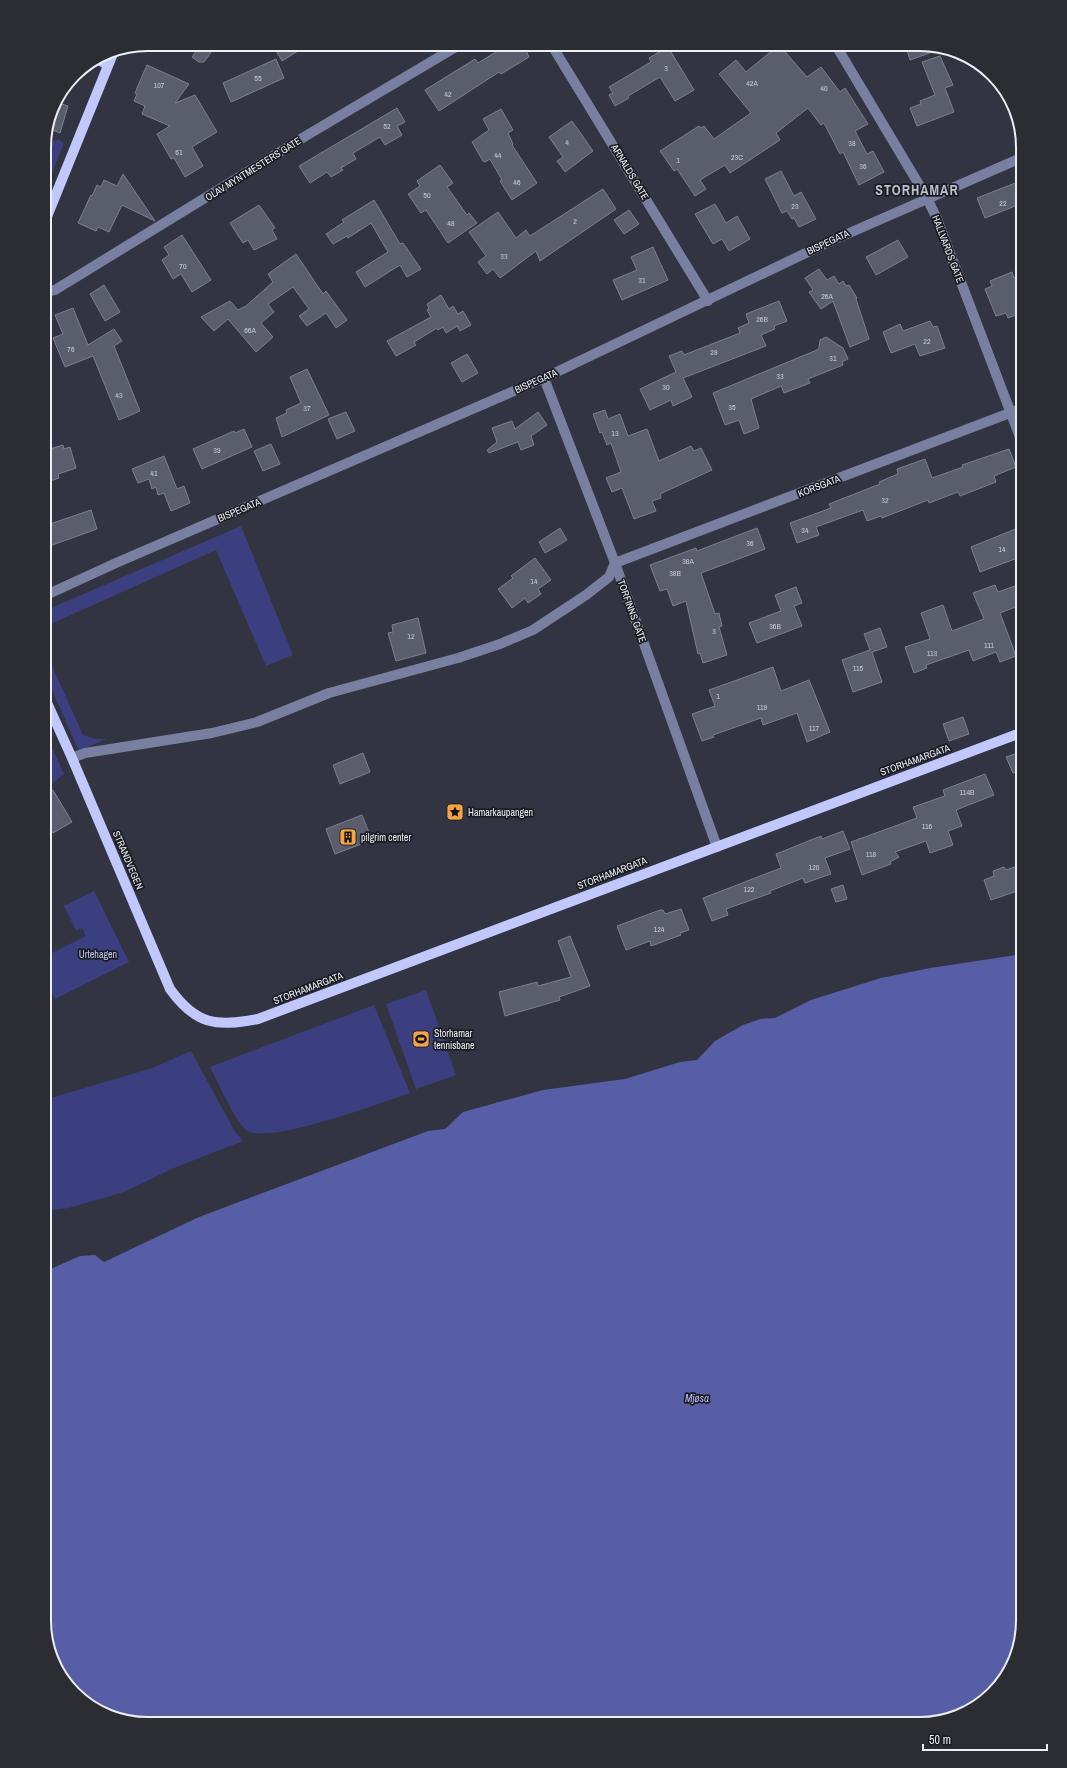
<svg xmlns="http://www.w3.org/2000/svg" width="1067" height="1768" font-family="'Archivo Narrow',sans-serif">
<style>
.green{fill:#3b3f7f}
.water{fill:#585ea6}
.building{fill:#5a5d6b;stroke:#7d7f8e}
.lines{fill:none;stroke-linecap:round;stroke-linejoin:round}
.minor{stroke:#797fa0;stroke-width:10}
.major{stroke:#c0c8ff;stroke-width:10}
.labels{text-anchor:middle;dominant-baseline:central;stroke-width:3.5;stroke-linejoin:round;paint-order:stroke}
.number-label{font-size:8px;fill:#c8cad4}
.street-label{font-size:10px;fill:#edeff7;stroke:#1b1c22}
.poi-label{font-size:10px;fill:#edeff7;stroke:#1b1c22;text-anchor:start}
.park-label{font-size:10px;fill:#c1c8f1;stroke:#1b1c22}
.water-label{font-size:11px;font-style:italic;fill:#b1baf6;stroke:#1b1c22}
.district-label{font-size:14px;font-weight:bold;letter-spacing:1px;fill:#bdbfcf;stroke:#1b1c22}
.rim{fill:none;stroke:#edeff7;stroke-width:2}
</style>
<rect width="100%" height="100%" fill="#323441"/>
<path class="green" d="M58 139 64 143 44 194V141L50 143Z
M241 526 293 655 266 666 216 550 44 627V611Z
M44 648 83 735 96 739H106L79 751 44 672Z
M44 730 64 774 44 790Z
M94 891 129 962 55 999 44 977V957L86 936 82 928 76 931 64 906Z
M426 990 456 1075 416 1089 386 1004Z
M374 1005 410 1093C381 1102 269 1146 246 1130 235 1121 217 1081 210 1067Z
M191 1051 234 1130 243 1141 174 1168 124 1192 69 1208 44 1211V1100L152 1068Z"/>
<path class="water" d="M1023 954V1621L1006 1678 965 1713 919 1724H141L90 1706 55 1666 44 1620V1272L80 1256 95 1255 104 1262 199 1217 428 1131 445 1129 463 1112 543 1090 625 1079 680 1062 697 1060 715 1041 743 1025 760 1019 775 1018 811 1000 881 978 930 968Z"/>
<path class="building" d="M201 44H217L204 62H199L192 57Z
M272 44H309L282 61Z
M509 44H523L529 57 501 74 499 72 439 111 425 90 475 59 478 63Z
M905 44H926L941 49 910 60Z
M779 45 807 77 821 67 840 92 845 88 868 124 855 131 867 154 873 151 884 172 859 185 843 152 840 154 824 123 821 125 808 108 776 133 780 140 730 173 725 165 700 180 706 189 695 196 677 169 674 171 660 151 699 126 701 128 704 126 714 139 751 113 719 74 736 60 746 72Z
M668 47 694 90 675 101 660 77 628 96 629 98 615 106 609 95 613 93 609 87 651 62 649 58Z
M940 56 953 85 945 88 954 112 917 126 910 108 921 104 920 101 935 95 922 62Z
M276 59 284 78 231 102 223 83Z
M147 65 189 84 175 103 195 95 217 132 192 147 203 166 185 177 174 158 171 159 157 134 170 126 142 114 145 106 134 101 137 94 135 93 137 88Z
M56 102 68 106 60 133 47 128 52 108Z
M397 108 405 122 397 126 402 135 385 145 380 137 353 153 356 159 341 168 343 170 331 177 327 172 310 183 299 166Z
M501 109 513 130 508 133 513 144 512 145 537 183 512 200 500 181 502 180 490 159 485 162 483 161 472 142 489 130 483 119Z
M572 121 593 151 565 172 557 161 563 157 549 137Z
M440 165 453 183 447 187 467 215 469 213 477 223 448 243 426 210 421 213 408 194 420 186 417 181Z
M781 171 794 196 801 192 816 219 799 227 794 218 792 219 787 211 782 213 765 179Z
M123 174 155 221 122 205 109 232 98 227 96 231 78 223 91 195 92 196 97 185 101 187 104 180 117 186Z
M1023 180V203L985 218 977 198Z
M603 189 616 209 540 261 536 251 500 278 493 269 487 274 478 262 486 256 469 232 498 212 516 238 526 230 530 236Z
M374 200 400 244 403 243 421 269 407 277 400 265 365 287 356 272 388 252 371 223 348 238 347 236 333 244 326 234 344 222 342 220Z
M715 204 726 223 737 216 750 239 729 251 722 239 713 244 695 214Z
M259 205 275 228 272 230 277 239 254 250 248 240 243 243 230 223Z
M629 210 639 224 624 234 614 220Z
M182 235 211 280 192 292 181 274 173 279 162 260 169 255 164 247Z
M898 240 908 257 876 275 866 257Z
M653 247 668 280 622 300 613 280 637 270 631 257Z
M296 254 323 294 326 291 347 320 336 328 326 313 307 326 299 316 309 309 293 287 268 304 274 312 261 323 273 337 256 352 228 319 214 331 201 317 230 301 238 310 246 306 273 282 268 274Z
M819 269 827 280 834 276 839 284 843 281 846 286 849 285 857 298 856 299 869 339 850 347 833 301 821 309 809 292 813 290 805 278Z
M1012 272 1014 278 1018 276 1023 290V306L1019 308 1021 313 1008 318 1006 313 996 316 985 289 992 286 990 281Z
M104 285 120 312 105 321 90 294Z
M441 295 449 309 453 306 458 314 463 311 471 325 460 331 457 326 446 333 443 327 438 330 437 328 414 342 416 345 396 356 387 341 431 317 427 310 429 309 427 304Z
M779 301 787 321 774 326 775 329 761 335 766 346 683 378 692 397 673 406 671 400 650 410 640 389 676 372 669 356 682 351 684 355 740 333 738 328 749 323 746 314Z
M73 308 88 345 114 329 122 341 114 346 140 411 119 420 93 356 65 367 53 338 63 334 55 315Z
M930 321 933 327 937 326 945 348 920 356 915 344 891 353 883 332 900 324 903 331Z
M826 337 843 348 848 359 842 362 843 365 808 379 810 383 784 393 781 386 751 399 759 428 744 434 739 420 725 425 713 393 817 350 819 348 820 340Z
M467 354 478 373 462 382 451 363Z
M307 369 329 415 282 437 276 418 287 413 286 410 301 403 290 377Z
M605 410 608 419 620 414 628 436 647 429 659 461 691 446 694 451 701 448 712 470 660 494 661 498 652 501 656 511 634 519 622 488 612 492 606 478 621 472 611 443 607 445 602 432 600 433 593 414Z
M346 412 355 431 337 439 328 419Z
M538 412 547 425 531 436 534 445 521 450 518 442 489 453 487 450 497 442 492 428 512 421 515 429Z
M244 429 252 447 202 469 193 449 234 431 235 433Z
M44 439H47L50 449 63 445 64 449 70 447 76 468 58 474 59 478 47 482 44 478Z
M271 444 280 464 263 471 254 451Z
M1009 449 1016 467 994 476 996 482 960 496 958 492 929 503 928 500 882 518 881 516 867 521 863 510 816 527 819 535 797 543 790 523 831 508 829 504 880 484 879 482 898 474 897 469 925 459 932 478 963 467 962 465Z
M164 456 177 489 184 486 190 503 171 511 164 493 158 495 156 487 152 489 149 479 138 483 132 469Z
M91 510 97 529 44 548V526Z
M1023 526V556L980 572 971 547Z
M560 528 567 540 545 553 539 542Z
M757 528 765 549 701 573 715 614 719 613 722 626 719 627 727 655 703 663 700 653 698 654 686 601 673 606 667 589 660 591 650 565 696 548 697 551Z
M535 558 551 580 538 589 541 594 528 603 525 598 512 608 498 589 513 578 511 576Z
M1023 583V604L1000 613 1016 656 1000 662 996 652 973 661 969 650 926 665 927 668 914 673 905 647 930 639 921 613 943 605 952 631 984 619 973 593 995 585 998 592Z
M796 587 802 603 794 606 802 626 757 643 749 623 781 611 775 595Z
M418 618 426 653 396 661 388 633 393 632 392 625Z
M880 628 887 647 872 652 882 682 853 692 842 660 870 650 864 634Z
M773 667 781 691 809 680 830 732 807 742 797 713 763 725 761 718 713 735 714 737 702 741 692 714 715 706 709 690Z
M963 717 969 734 949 741 943 724Z
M1023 751V769L1013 773 1006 757Z
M363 753 370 772 340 784 333 765Z
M985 774 994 795 956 810 962 826 948 831 953 845 930 853 926 841 895 852 899 857 890 862 891 864 862 875 851 842 917 818 913 807 945 796 943 790Z
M53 790 72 822 53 833 44 818V796Z
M362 815 372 840 335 854 326 829Z
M843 831 850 849 825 858 831 874 805 883 803 878 770 891 771 893 726 909 728 915 712 921 703 898 781 868 776 854 821 836 822 839Z
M1023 864V889L991 900 984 880 994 876 993 871 1004 867 1006 870Z
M843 885 847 899 836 902 831 889Z
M681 909 689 930 680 933 681 935 651 946 650 941 626 950 617 926 660 910H663L665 914Z
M570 936 590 986 559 997 560 1000 505 1016 499 992 537 982 538 986 571 977 558 941Z"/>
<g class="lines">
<path class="minor" d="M551 44 708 301
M835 44 927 198 937 219 1023 445
M44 292 55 290 309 134 461 44
M544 378 615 563 717 847
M44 596 116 563 544 378 831 241 1023 157
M72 758 85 753 212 733 257 722 329 693 458 658 500 644 533 630 586 595 609 577 615 563 1023 408"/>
<path class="major" d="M97 59 108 65
M44 224 114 51
M44 696 72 758 170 989C196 1025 216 1027 258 1019L1023 732"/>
</g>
<defs>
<g id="sight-square" transform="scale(0.9)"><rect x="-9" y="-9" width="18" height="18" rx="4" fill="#f3a443" stroke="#1b1c22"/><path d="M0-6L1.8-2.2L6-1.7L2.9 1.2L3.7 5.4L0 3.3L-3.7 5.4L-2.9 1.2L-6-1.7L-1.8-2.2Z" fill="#111"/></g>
<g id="building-square" transform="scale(0.9)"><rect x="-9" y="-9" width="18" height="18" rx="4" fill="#f3a443" stroke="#1b1c22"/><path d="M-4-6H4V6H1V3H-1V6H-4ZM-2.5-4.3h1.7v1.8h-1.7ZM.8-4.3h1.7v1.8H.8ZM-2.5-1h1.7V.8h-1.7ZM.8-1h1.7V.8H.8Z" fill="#111"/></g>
<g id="stadium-square" transform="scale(0.9)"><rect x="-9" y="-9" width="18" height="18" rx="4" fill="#f3a443" stroke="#1b1c22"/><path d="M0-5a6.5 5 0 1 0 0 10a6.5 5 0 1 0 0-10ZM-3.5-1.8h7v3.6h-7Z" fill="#111"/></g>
</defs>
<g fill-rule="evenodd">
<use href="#sight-square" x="455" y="812"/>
<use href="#building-square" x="348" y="837"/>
<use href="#stadium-square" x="421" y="1039"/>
</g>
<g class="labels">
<g class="number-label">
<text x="666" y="68">3</text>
<text x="258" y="78">55</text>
<text x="752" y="83">42A</text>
<text x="159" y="85">107</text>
<text x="824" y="88">40</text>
<text x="448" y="94">42</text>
<text x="387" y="126">52</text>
<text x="567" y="142">4</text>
<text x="852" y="143">38</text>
<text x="179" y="152">61</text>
<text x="498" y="155">44</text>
<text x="737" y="157">23C</text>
<text x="678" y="160">1</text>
<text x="863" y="166">36</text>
<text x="517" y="182">46</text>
<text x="427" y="195">50</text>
<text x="1003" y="203">22</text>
<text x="795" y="206">23</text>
<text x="575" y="221">2</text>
<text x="451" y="223">48</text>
<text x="504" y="256">33</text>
<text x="183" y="266">70</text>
<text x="642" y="280">31</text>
<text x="827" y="296">26A</text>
<text x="762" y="319">26B</text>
<text x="250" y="330">66A</text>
<text x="927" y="341">22</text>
<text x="71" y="349">76</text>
<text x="714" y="352">28</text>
<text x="833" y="358">31</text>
<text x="780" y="376">33</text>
<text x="666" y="387">30</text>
<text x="119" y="395">43</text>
<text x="732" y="407">35</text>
<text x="307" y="408">37</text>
<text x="615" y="433">13</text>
<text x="217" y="450">39</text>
<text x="154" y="473">41</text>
<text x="885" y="500">32</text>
<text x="805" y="530">34</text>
<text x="750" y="543">36</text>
<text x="1002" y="549">14</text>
<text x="688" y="561">38A</text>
<text x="675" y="573">38B</text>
<text x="534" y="581">14</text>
<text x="775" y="626">36B</text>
<text x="714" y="631">3</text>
<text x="411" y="636">12</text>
<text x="989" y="645">111</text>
<text x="932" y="653">113</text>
<text x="858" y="668">115</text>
<text x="718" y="696">1</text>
<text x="762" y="707">119</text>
<text x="814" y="728">117</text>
<text x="967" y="792">114B</text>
<text x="927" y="826">116</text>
<text x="871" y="854">118</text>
<text x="814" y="867">120</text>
<text x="749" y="889">122</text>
<text x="659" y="929">124</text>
</g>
<g class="street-label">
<text transform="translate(253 169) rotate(-32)">OLAV MYNTMESTERS GATE</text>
<text transform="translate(630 172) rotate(59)">ARNALDS GATE</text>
<text transform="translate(828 242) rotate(-25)">BISPEGATA</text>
<text transform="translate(948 249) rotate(69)">HALLVARDS GATE</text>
<text transform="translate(536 381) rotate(-24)">BISPEGATA</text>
<text transform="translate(819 486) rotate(-21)">KORSGATA</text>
<text transform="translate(239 510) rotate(-23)">BISPEGATA</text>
<text transform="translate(632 611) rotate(70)">TORFINNS GATE</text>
<text transform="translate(915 760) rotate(-20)">STORHAMARGATA</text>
<text transform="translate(128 860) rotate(67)">STRANDVEGEN</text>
<text transform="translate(612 873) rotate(-21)">STORHAMARGATA</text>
<text transform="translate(308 988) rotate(-21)">STORHAMARGATA</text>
</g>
<g class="poi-label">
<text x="468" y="812">Hamarkaupangen</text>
<text x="361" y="837">pilgrim center</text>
<text x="434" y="1033">Storhamar<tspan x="434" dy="12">tennisbane</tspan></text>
</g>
<g class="park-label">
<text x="98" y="954">Urtehagen</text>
</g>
<g class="water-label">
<text x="697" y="1398">Mjøsa</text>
</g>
<g class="district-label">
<text x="917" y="190">STORHAMAR</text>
</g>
</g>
<path d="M0 0H1067V1768H0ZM147 51H920A96 96 0 0 1 1016 147V1621A96 96 0 0 1 920 1717H147A96 96 0 0 1 51 1621V147A96 96 0 0 1 147 51Z" fill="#2c2d33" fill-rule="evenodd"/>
<path class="rim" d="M147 51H920A96 96 0 0 1 1016 147V1621A96 96 0 0 1 920 1717H147A96 96 0 0 1 51 1621V147A96 96 0 0 1 147 51Z"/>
<path d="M923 1744v6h124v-6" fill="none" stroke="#edeff7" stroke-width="2"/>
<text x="929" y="1744" font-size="12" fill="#edeff7" stroke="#1b1c22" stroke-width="3" paint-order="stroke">50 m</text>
</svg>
